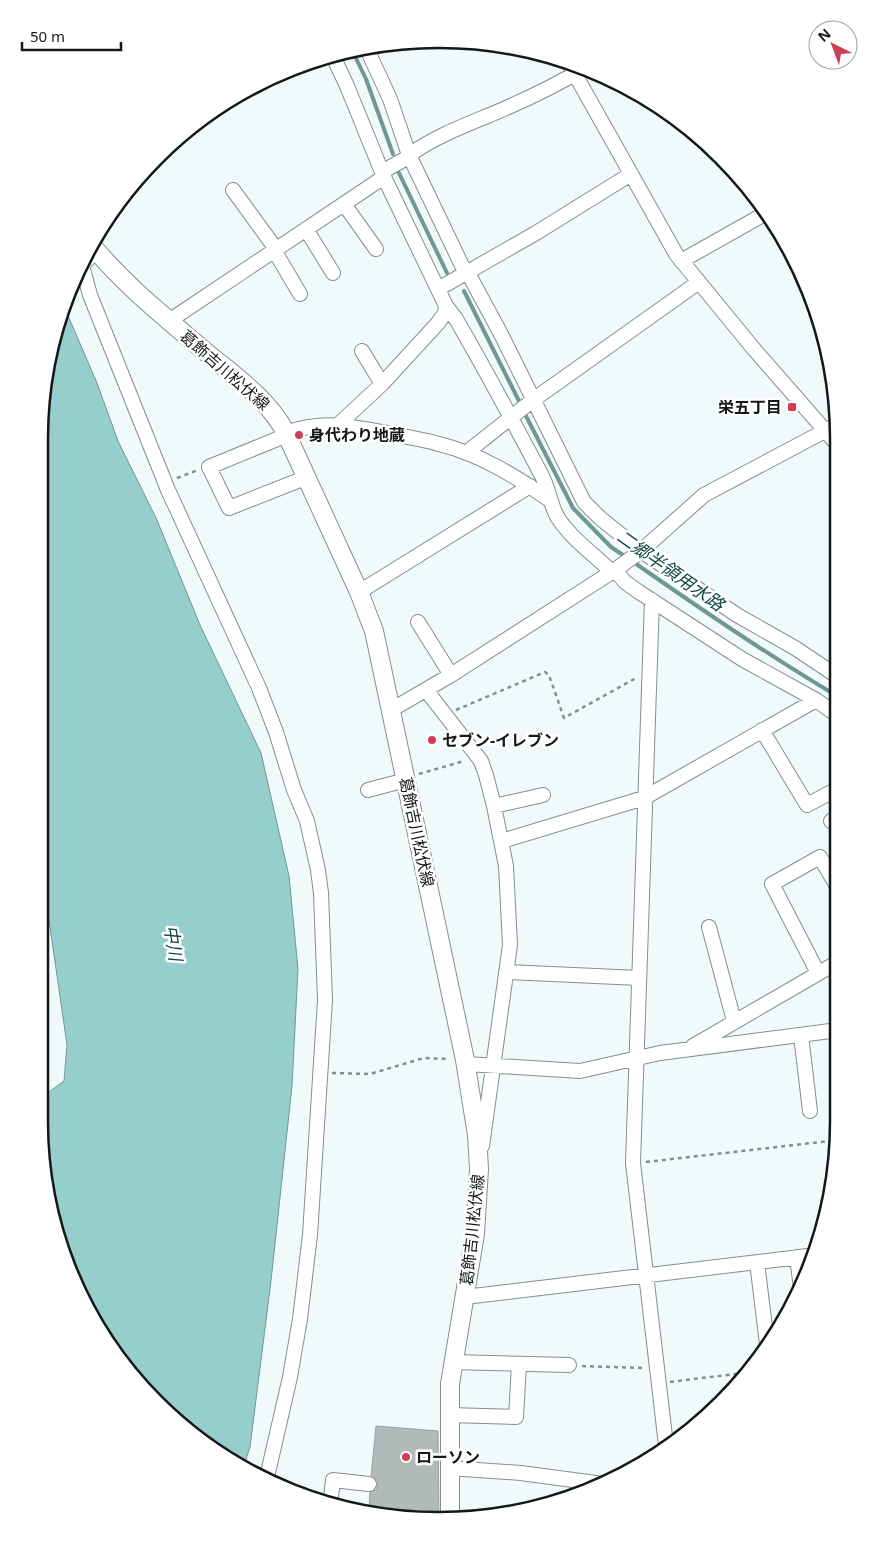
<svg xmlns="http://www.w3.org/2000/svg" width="878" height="1560" font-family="'Noto Sans','Noto Sans JP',sans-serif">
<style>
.water{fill:#96cecd;stroke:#6f9796}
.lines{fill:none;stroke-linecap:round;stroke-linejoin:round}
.stream{stroke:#6f9796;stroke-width:4}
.building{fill:#b1bab9;stroke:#99a1a1}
.minor-casing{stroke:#858e8e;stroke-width:16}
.major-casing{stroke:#858e8e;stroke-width:20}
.path{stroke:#878d8d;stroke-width:2.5;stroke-dasharray:4 4;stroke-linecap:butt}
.minor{stroke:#fff;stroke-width:14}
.major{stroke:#fff;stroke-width:18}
.poi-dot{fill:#cf3e56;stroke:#fff;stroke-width:2}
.labels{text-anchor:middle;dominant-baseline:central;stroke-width:5;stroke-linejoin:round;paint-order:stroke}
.street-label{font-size:16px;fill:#141817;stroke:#fff}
.poi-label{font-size:16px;font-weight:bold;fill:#141817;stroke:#fff;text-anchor:start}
.water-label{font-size:18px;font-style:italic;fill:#154848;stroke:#fff}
.rim{fill:none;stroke:#141817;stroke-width:2.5}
</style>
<rect width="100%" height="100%" fill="#f1fafa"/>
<path class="water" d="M63 304 97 383 118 441 157 520 200 625 261 753 289 876 298 969 292 1086 271 1281 250 1447 244 1466 216 1454 121 1364 60 1249 39 1121V1092H49L64 1081 67 1045 49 920 39 875 40 413 60 311Z"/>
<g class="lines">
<path class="stream" d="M352 50 366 79 393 154
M399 173 447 273
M464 291 521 405
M524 412 573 508 611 547 626 557
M632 561C699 608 766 654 837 696"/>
</g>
<path class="building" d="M376 1426 438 1431 439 1518 369 1511 370 1492 376 1490 378 1484 377 1480 371 1476Z"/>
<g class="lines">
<g class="minor-casing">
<path id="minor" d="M366 47 390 99 409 155 466 274
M332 54 347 86 384 177 446 306 445 313 438 323 382 384 339 424
M567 60 676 254 753 348 836 443
M409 155C433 138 458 128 485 117 519 103 553 87 585 68
M382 172 410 156
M233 190 276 249
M344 204 376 249
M306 229 333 273
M274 250 300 294
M96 251 84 263 83 269 90 295 168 490 259 688 276 732 294 790 307 821 318 870 321 893 325 1000 310 1235 300 1319 290 1377 267 1477
M681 261 768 212
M468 273 502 336 584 502 600 518 641 551 737 615 795 648 837 676
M438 289 536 233 631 174
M446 306 456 319C486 371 514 423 542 476 549 489 550 505 558 518 571 538 594 555 612 572
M169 321 384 177
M362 351 382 384
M286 433C322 420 351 426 387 433 404 437 422 439 439 444 480 454 517 477 551 501
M287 435 209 467 229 508 305 478
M466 453 533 400 699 282
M615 570 625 582 639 592 742 659 816 700 837 715
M359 592 530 486
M652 600 633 1163 666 1445
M418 622 451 675
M426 690 481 761 486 775 494 806 506 866 510 945 482 1146
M391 710 451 675 615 570 641 551 704 495 836 425
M762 730 807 805 837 789
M368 790 406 780
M494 806 543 795
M831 821 837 817
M502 841 644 798 816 700
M709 927 734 1021
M506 972 639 978
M818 973 772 884 820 857 838 888
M801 1035 810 1111
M693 1046 838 962
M466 1064 580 1071 660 1053 838 1030
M797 1257 801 1288
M757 1262 767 1344
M465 1297 816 1255
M453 1362 569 1365
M449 1415 516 1417 519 1364
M449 1468 521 1473 603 1484
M330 1505 333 1480 369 1484"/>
</g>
<g class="major-casing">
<path id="major" d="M90 243C124 285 166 318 207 353 236 377 268 399 286 433L359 592 374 631 465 1060 477 1135 479 1169 475 1234 450 1384V1519"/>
</g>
<path class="path" d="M177 478 198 470
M456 710 545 672 549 675 564 718 636 678
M419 774 464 761
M332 1073 370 1074 424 1058 449 1059
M646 1162 838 1140
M582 1366 644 1368
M670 1382 743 1373"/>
<use href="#minor" class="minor"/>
<use href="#major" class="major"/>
</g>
<g class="poi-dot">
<rect x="787" y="402" width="10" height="10" rx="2.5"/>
<circle cx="299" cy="435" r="5"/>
<circle cx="432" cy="740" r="5"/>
<circle cx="406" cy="1457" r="5"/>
</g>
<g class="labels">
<g class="street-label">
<text transform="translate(225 370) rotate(41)">葛飾吉川松伏線</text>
<text transform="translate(417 832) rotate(78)">葛飾吉川松伏線</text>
<text transform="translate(472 1230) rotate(-84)">葛飾吉川松伏線</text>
</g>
<g class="poi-label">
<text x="782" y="407" text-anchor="end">栄五丁目</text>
<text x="309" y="435">身代わり地蔵</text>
<text x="442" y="740">セブン-イレブン</text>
<text x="416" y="1457">ローソン</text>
</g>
<g class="water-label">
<text transform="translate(671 570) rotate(35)">二郷半領用水路</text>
<text transform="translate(174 943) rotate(81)">中川</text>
</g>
</g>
<path d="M0 0H878V1560H0ZM439 48H439A391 391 0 0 1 830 439V1121A391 391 0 0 1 439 1512H439A391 391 0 0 1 48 1121V439A391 391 0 0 1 439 48Z" fill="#fff" fill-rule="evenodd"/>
<path class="rim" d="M439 48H439A391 391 0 0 1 830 439V1121A391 391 0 0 1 439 1512H439A391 391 0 0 1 48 1121V439A391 391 0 0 1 439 48Z"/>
<g transform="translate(833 45) rotate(318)"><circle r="24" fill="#ffffff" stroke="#a1a3a2"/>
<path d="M0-4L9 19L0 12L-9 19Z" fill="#cf3e56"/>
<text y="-8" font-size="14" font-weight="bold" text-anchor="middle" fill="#141817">N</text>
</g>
<path d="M22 42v8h99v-8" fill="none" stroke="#141817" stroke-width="2.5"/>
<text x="30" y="42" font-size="15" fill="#141817" stroke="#ffffff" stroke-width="4" paint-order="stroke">50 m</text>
</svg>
